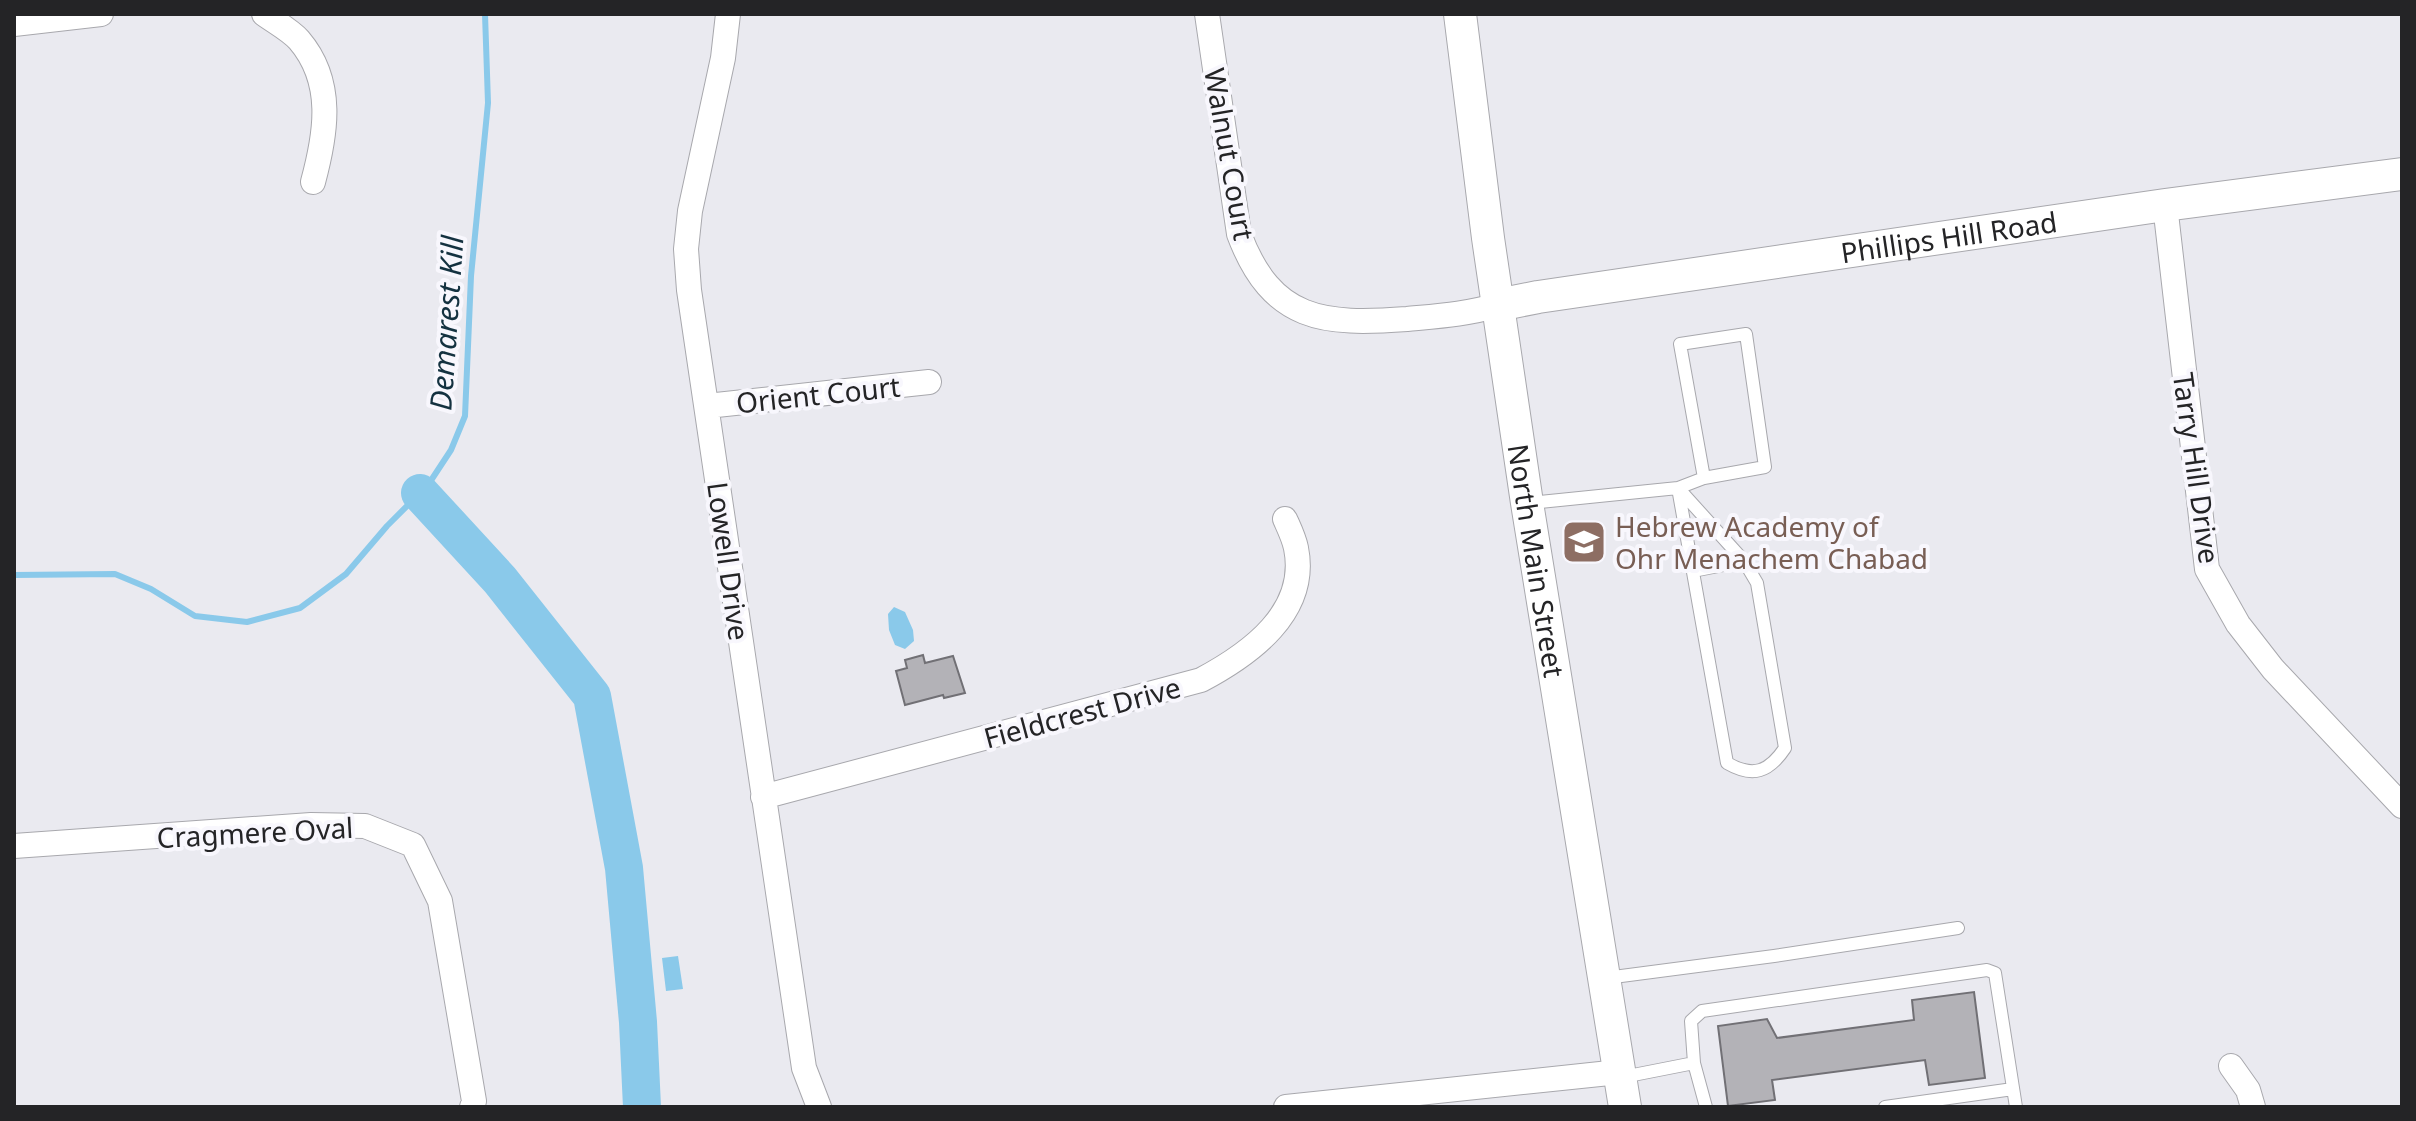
<svg xmlns="http://www.w3.org/2000/svg" width="2416" height="1121" font-family="'Noto Sans',sans-serif">
<style>
.water{fill:#8ac9ea}
.lines{fill:none;stroke-linecap:round;stroke-linejoin:round}
.stream{stroke:#8ac9ea;stroke-width:6}
.river{stroke:#8ac9ea;stroke-width:38}
.building{fill:#b3b2b7;stroke:#717075;stroke-width:2}
.lane-casing{stroke:#a8a8ad;stroke-width:14}
.street-casing{stroke:#a8a8ad;stroke-width:26}
.secondary-casing{stroke:#a8a8ad;stroke-width:34}
.lane{stroke:#fff;stroke-width:12}
.street{stroke:#fff;stroke-width:24}
.secondary{stroke:#fff;stroke-width:32}
.labels{text-anchor:middle;dominant-baseline:central;stroke-width:8;stroke-linejoin:round;paint-order:stroke}
.street-label{font-size:28px;fill:#242426;stroke:#f8f7fd}
.education-label{font-size:28px;fill:#785e54;stroke:#f8f7fd;text-anchor:start}
.water-label{font-size:30px;font-style:italic;fill:#143240;stroke:#f8f7fd}
</style>
<rect width="100%" height="100%" fill="#eaeaf0"/>
<path class="water" d="M894 607 905 612 913 630 914 641 905 649 895 645 889 630 888 614Z
M678 956 683 989 666 991 662 958Z"/>
<g class="lines">
<path class="stream" d="M14 575 115 574 151 589 195 616 247 622 300 608 346 574 387 526 428 485 451 450 465 416 471 276 488 103 485 14"/>
<path class="river" d="M420 493 500 580 592 696 624 868 638 1022 642 1107"/>
</g>
<path class="building" d="M923 655 925 663 953 656 965 693 944 698 943 695 905 705 896 671 907 668 905 660Z
M1974 992 1985 1078 1929 1085 1925 1060 1772 1080 1775 1100 1728 1106 1718 1026 1767 1019 1777 1038 1914 1020 1912 1000Z"/>
<g class="lines">
<g class="lane-casing">
<path id="lane" d="M1678 488 1744 561 1757 583 1785 748C1769 772 1753 778 1727 763Z
M1530 503 1678 488 1704 478 1680 344 1746 334 1765 467 1704 478
M1693 571 1744 561
M1606 978 1774 956 1958 928
M1623 1077 1694 1063
M1706 1107 1694 1063 1691 1021 1702 1011 1987 970 1995 973 2016 1107
M1885 1107 2013 1089"/>
</g>
<g class="street-casing">
<path id="street" d="M264 14C275 22 290 30 299 40 335 82 326 134 313 182
M728 14 723 58 690 211 686 249 689 290 804 1068 819 1107
M1207 14 1239 234C1272 322 1324 325 1407 319 1438 316 1468 314 1498 305
M14 24 101 14
M2165 205 2207 569 2238 624 2273 669 2402 806
M707 406 929 382
M763 797 1201 680C1250 654 1309 612 1296 548 1294 538 1289 528 1285 519
M14 846 311 825 365 826 413 845 440 901 474 1101 472 1107
M2231 1066 2248 1090 2253 1107
M1286 1107 1619 1072"/>
</g>
<g class="secondary-casing">
<g id="secondary">
<path id="s1" d="M1460 14 1488 238 1527 503 1625 1107"/>
<path id="s2" d="M1498 305 1538 297 2165 205 2402 174"/>
</g>
</g>
<use href="#lane" class="lane"/>
<use href="#street" class="street"/>
<use href="#secondary" class="secondary"/>
</g>
<defs>
<g id="school-square" transform="scale(2.3)"><rect x="-9" y="-9" width="18" height="18" rx="4" fill="#8d6e63" stroke="#f8f7fd"/><path d="M0-5L7-2L0 1L-7-2ZM-4 1L0 2.5L4 1V4Q0 6-4 4Z" fill="#fff"/></g>
</defs>
<g fill-rule="evenodd">
<use href="#school-square" x="1584" y="542"/>
</g>
<g class="labels">
<g class="street-label">
<text transform="translate(1230 154) rotate(80)">Walnut Court</text>
<text stroke="none"><textPath href="#s2" startOffset="456">Phillips Hill Road</textPath></text>
<text transform="translate(818 394) rotate(-6)">Orient Court</text>
<text transform="translate(2197 468) rotate(82)">Tarry Hill Drive</text>
<text transform="translate(729 561) rotate(82)">Lowell Drive</text>
<text stroke="none"><textPath href="#s1" startOffset="552">North Main Street</textPath></text>
<text transform="translate(1082 712) rotate(-15)">Fieldcrest Drive</text>
<text transform="translate(255 832) rotate(-3)">Cragmere Oval</text>
</g>
<g class="education-label">
<text x="1615" y="526">Hebrew Academy of<tspan x="1615" dy="32">Ohr Menachem Chabad</tspan></text>
</g>
<g class="water-label">
<text transform="translate(446 323) rotate(-86)">Demarest Kill</text>
</g>
</g>
<rect width="2416" height="1121" fill="none" stroke="#242426" stroke-width="32"/>
</svg>
